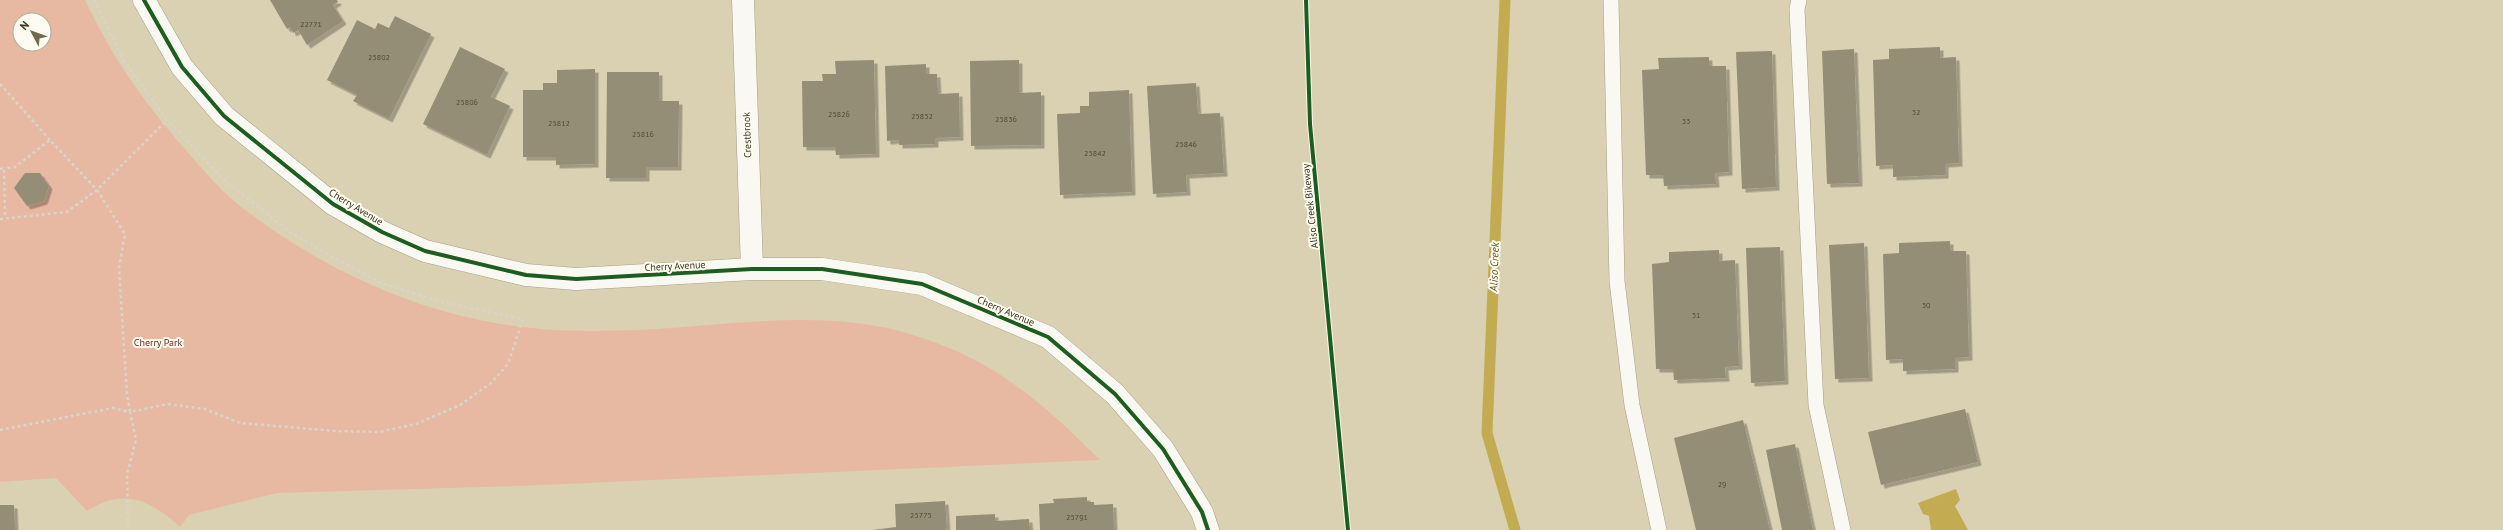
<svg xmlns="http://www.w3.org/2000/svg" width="2503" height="530" font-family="'PT Sans',sans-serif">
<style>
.green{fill:#e8b9a2;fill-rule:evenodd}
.water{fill:#c3ab52}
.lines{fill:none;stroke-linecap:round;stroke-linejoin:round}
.stream{stroke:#c3ab52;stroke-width:11}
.building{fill:#958e77;filter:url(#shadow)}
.service-casing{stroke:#a69f87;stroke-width:16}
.minor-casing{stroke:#a69f87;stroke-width:23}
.path{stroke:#d7d4ca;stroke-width:2.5;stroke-dasharray:3 3;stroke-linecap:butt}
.service{stroke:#f9f8f3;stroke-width:15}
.minor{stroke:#f9f8f3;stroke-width:22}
.cycleway-casing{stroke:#fefbf0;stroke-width:6}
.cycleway{stroke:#1b5e20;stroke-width:4}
.labels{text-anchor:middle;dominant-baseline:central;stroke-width:4;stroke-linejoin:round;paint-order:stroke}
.number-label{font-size:8px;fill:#504a34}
.street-label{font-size:10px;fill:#39331d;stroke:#fefbf0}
.park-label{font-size:10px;fill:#782718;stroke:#fefbf0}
.water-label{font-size:11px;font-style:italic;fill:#65551c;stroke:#fefbf0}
</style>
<defs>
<filter id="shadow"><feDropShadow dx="3.5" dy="3.5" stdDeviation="0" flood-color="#0004"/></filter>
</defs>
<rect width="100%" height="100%" fill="#dad1b2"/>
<path class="green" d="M0 0H85C112 57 143 101 184 148 204 171 223 194 248 212 330 274 429 318 532 328 568 332 604 331 640 330 731 326 824 307 913 335 995 360 1041 401 1100 460L521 486 277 493 189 515 180 527C151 500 123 487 87 511L56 478 0 482ZM20 20H44V44H20Z"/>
<path class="water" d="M1956 489 1960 500 1955 506 1968 530H1931L1929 516 1923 514 1918 503Z"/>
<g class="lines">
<path class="stream" d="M1505 0 1487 433 1515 530"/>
</g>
<path class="building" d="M270 0H337L338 2 333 5 343 21 307 45 298 30 293 33 290 27 287 29Z
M395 16 431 34 389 119 353 101 357 95 327 80 357 20 375 29 378 23 389 28Z
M460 47 505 69 491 97 510 106 487 155 423 124Z
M1940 47V58L1956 57 1959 163 1945 164V175L1893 177V165L1876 166 1873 60 1889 59V49Z
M1854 49 1859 183 1827 184 1822 51Z
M1772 51 1776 187 1742 189 1736 52Z
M1709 57V66H1726L1729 172 1715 173 1716 184 1664 186 1663 175H1646L1642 70 1659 69 1658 58Z
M874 60 876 154 836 155 835 147H803L802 81H823L822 74H836L835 61Z
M1019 60V93L1041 92V145L971 146 970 61Z
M926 64V74H937L938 94 959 93 960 137 935 138V144L899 145V140L887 141 885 66Z
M595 69V164L556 165V157H523V90H543V83H557V70Z
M607 72H659V101H679L678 167H646V178H606Z
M1196 83 1198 114 1220 113 1224 173 1186 175 1187 192 1153 194 1147 86Z
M1129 90 1132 192 1060 195 1057 114 1080 113V106H1089V92Z
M25 173H40L49 186 44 201 27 206 14 188Z
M1950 241V251H1966L1969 357 1955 358V369L1903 371V359L1886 360 1883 254 1899 253V243Z
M1864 243 1869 378 1835 379 1829 245Z
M1780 247 1785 381 1751 383 1746 248Z
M1719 250V261L1735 260 1739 366 1725 367 1726 378 1674 380 1673 369H1656L1652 264 1669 262V252Z
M1965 409 1978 462 1881 485 1868 432Z
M1743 420 1770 530H1696L1674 438Z
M1795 444 1813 530H1782L1766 450Z
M1087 497V502H1094V505L1113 504 1114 530H1040L1039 504 1054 503 1053 499Z
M945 501 947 529 944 530H873L896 527 895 504Z
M0 505H14L15 530H0Z
M995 514V521L1029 519 1030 530H956V516Z"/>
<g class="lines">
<g class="service-casing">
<path id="service" d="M1611 0 1617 281 1632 405 1659 530
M1799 0 1797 9 1816 405 1843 530"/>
</g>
<g class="minor-casing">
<path id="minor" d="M144 0 182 67 224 116 333 204 382 232 425 251 526 275 576 279 752 269H822L922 284 1048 337 1115 394 1163 449 1202 512 1208 530
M743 0 752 269"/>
</g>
<path class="path" d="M94 0 123 60 167 120 97 190 125 234 119 268 127 394 130 412 168 404 205 409 240 423 336 431 379 432 416 424 460 405 491 383 508 364 523 319 437 301 381 283 327 254 290 232 224 180 167 120
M0 84 50 140
M0 169 4 168 5 218
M0 219 67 212 97 190 50 140 15 167 4 168
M0 430 113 408 130 412 136 440 127 474 128 530"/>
<use href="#service" class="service"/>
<use href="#minor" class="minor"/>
<g class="cycleway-casing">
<path id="cycleway" d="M144 0 182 67 224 116 333 204 382 232 425 251 526 275 576 279 752 269H822L922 284 1048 337 1115 394 1163 449 1202 512 1208 530
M1306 0 1310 124 1348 530"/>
</g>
<use href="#cycleway" class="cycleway"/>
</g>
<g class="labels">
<g class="number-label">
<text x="311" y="24">22771</text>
<text x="379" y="57">25802</text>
<text x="467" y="102">25806</text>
<text x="1916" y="112">32</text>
<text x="839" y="114">25826</text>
<text x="922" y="116">25832</text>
<text x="1006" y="119">25836</text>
<text x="1686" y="121">33</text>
<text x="559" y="123">25812</text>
<text x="643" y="134">25816</text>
<text x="1186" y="144">25846</text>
<text x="1095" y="153">25842</text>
<text x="1926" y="305">30</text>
<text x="1696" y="315">31</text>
<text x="1722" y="484">29</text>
<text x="921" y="515">25775</text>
<text x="1077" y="517">25791</text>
</g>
<g class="street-label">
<text transform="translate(747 135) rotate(-92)">Crestbrook</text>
<text transform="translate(1310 206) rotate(-96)">Aliso Creek Bikeway</text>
<text transform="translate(356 207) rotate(31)">Cherry Avenue</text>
<text transform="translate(675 266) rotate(-3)">Cherry Avenue</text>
<text transform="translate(1006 311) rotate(23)">Cherry Avenue</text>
</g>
<g class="park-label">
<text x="158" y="342">Cherry Park</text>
</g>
<g class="water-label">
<text transform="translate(1494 267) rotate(-88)">Aliso Creek</text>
</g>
</g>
<g transform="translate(32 32) rotate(311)"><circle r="19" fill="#fefbf0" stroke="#afab9c"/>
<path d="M0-3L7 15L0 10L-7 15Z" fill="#716a51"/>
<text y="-6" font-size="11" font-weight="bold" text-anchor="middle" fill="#39331d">N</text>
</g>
</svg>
